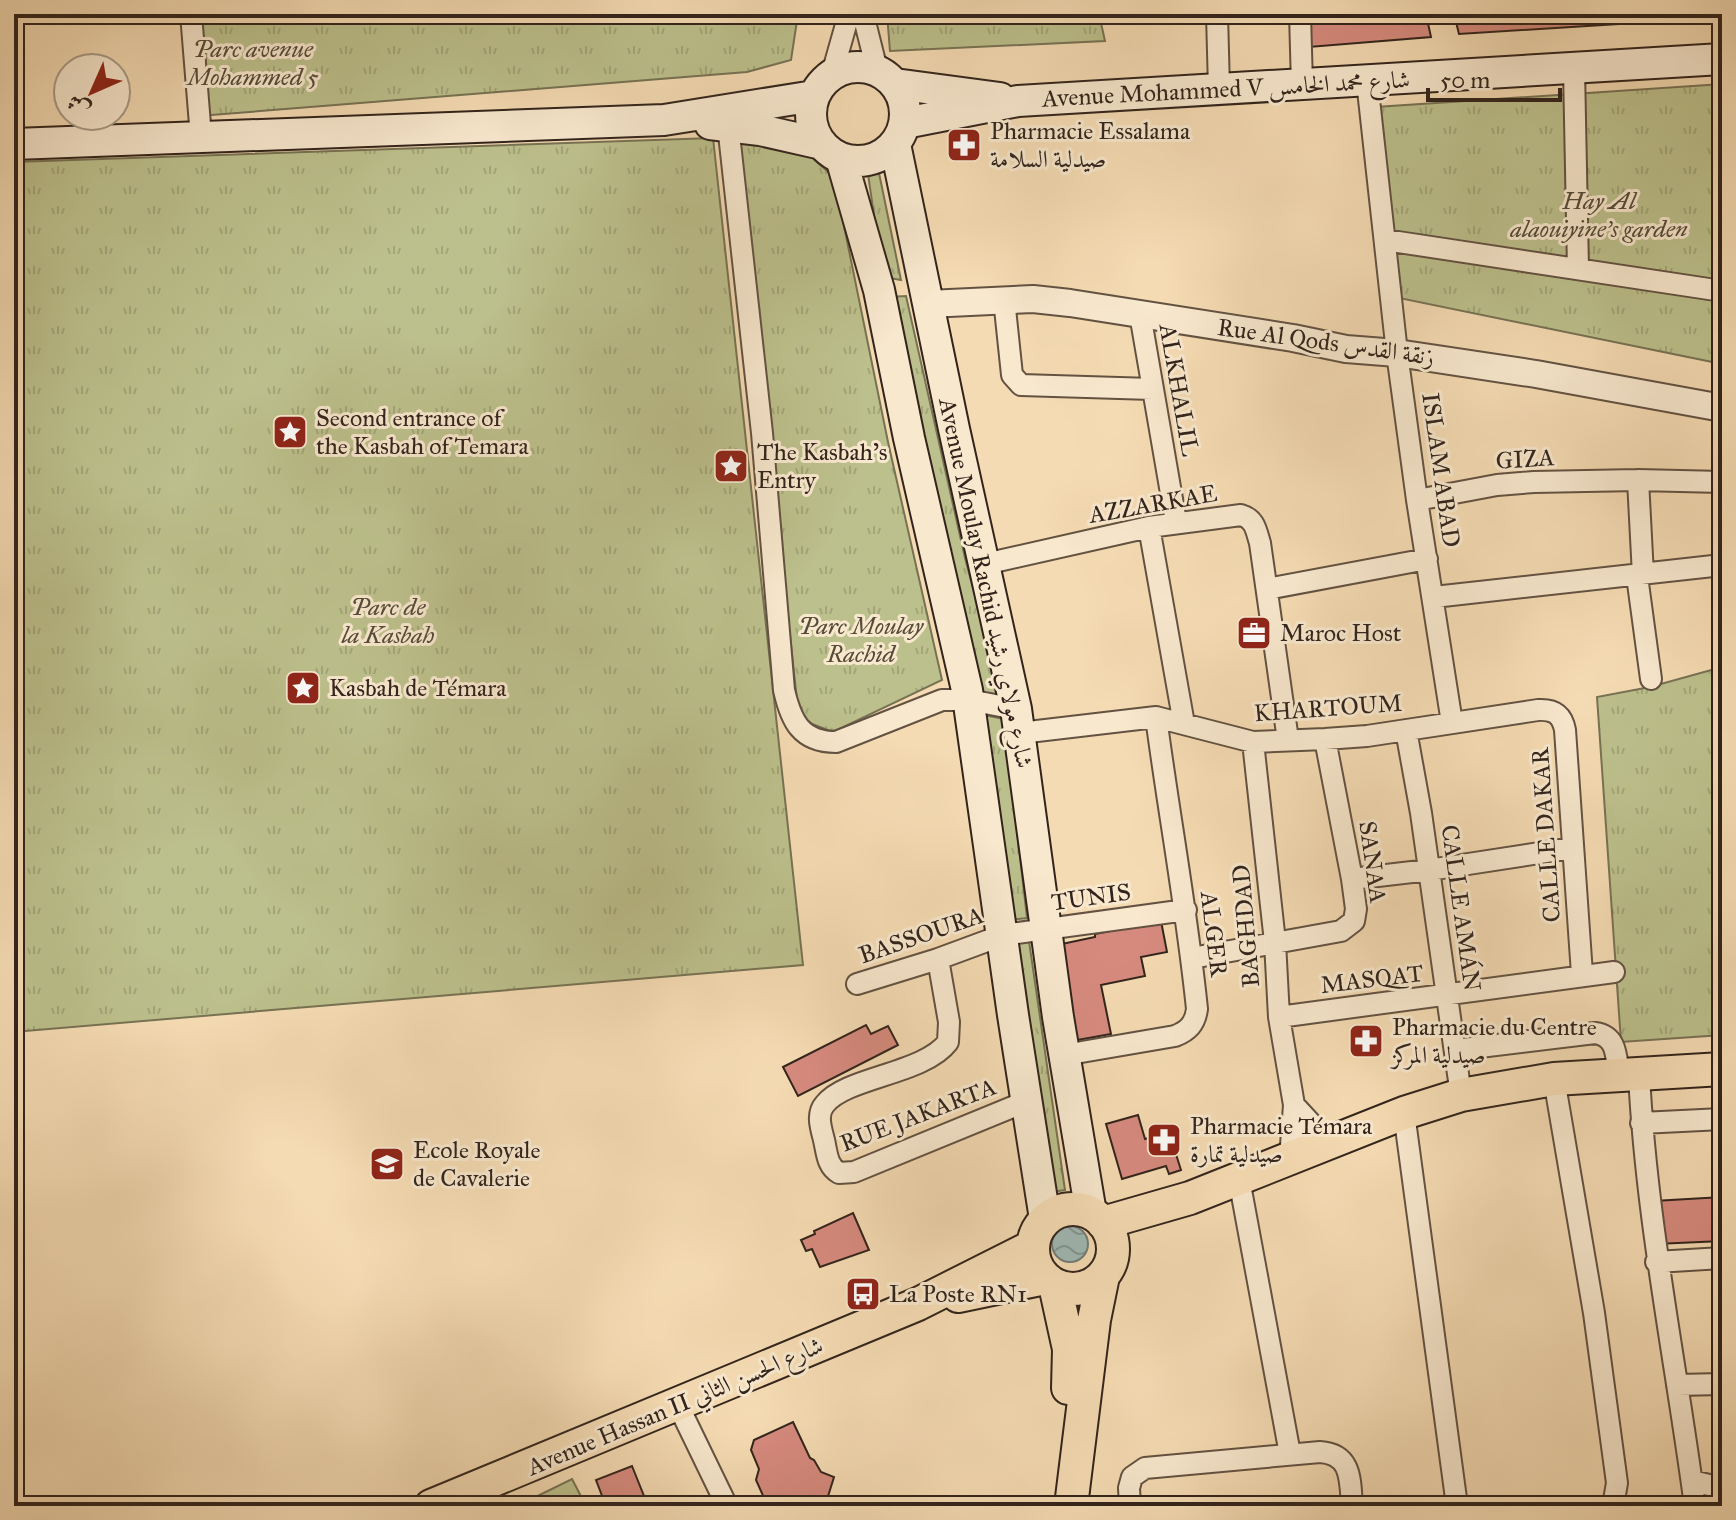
<svg xmlns="http://www.w3.org/2000/svg" width="1736" height="1520" font-family="'IM FELL Great Primer',Amiri,serif">
<style>
.grass{fill:#bcc08c;stroke:#777254;stroke-width:2}
.park{fill:url(#park-tufts);stroke:#777254;stroke-width:2}
.water{fill:url(#water-waves);stroke:#737d78;stroke-width:2}
.building{fill:#d68a7e;stroke:#32241c;stroke-width:2}
.lines{fill:none;stroke-linecap:round;stroke-linejoin:round}
.minor-casing{stroke:#635242;stroke-width:24}
.tertiary-casing{stroke:#635242;stroke-width:30}
.secondary-casing{stroke:#32241c;stroke-width:34}
.primary-casing{stroke:#32241c;stroke-width:36}
.minor{stroke:#f8e8ce;stroke-width:20}
.tertiary{stroke:#f8e8ce;stroke-width:26}
.secondary{stroke:#f8e8ce;stroke-width:30}
.primary{stroke:#f5dbb3;stroke-width:32}
.labels{text-anchor:middle;dominant-baseline:central;stroke-width:6;stroke-linejoin:round;paint-order:stroke}
.park-label{font-size:24px;font-style:italic;fill:#544b38;stroke:#f8e8ce}
.street-label{font-size:24px;fill:#32241c;stroke:#f8e8ce}
.poi-label{font-size:24px;fill:#32241c;stroke:#f8e8ce;text-anchor:start}
</style>
<defs>
<pattern id="park-tufts" width="24" height="20" patternUnits="userSpaceOnUse" patternTransform="scale(2)"><rect width="24" height="20" fill="#bcc08c"/><path d="M3 7l-1-3M5 7V3M7 7l1-3M15 17l-1-3M17 17v-4M19 17l1-3" fill="none" stroke="#a2a578"/></pattern>
<pattern id="water-waves" width="16" height="10" patternUnits="userSpaceOnUse" patternTransform="scale(2)"><rect width="16" height="10" fill="#9fb9b6"/><path d="M0 5q4-4 8 0t8 0" fill="none" stroke="#829693"/></pattern>
</defs>
<rect width="100%" height="100%" fill="#f5dbb3"/>
<filter id="stains"><feTurbulence type="fractalNoise" baseFrequency=".0025" numOctaves="4"/><feColorMatrix values="0 0 0 0 .2 0 0 0 0 .09 0 0 0 0 .02 0 0 0 .5 -.17"/></filter>
<radialGradient id="worn" r=".72"><stop offset=".6" stop-color="#630" stop-opacity="0"/><stop offset="1" stop-color="#630" stop-opacity=".3"/></radialGradient>
<path class="grass" d="M572 1479 586 1506H517Z"/>
<path class="park" d="M203 14H798L791 60 747 72 199 116Z
M887 14H1099L1105 41 890 51Z
M1722 84V364L1399 298 1376 107Z
M736 134 792 140 834 177 888 442 942 680 833 732 799 719Z
M713 138 803 965 14 1032V162Z
M879 173 901 280 883 277 868 174Z
M906 296 965 558 1003 701 977 693 889 297Z
M1722 667V1035L1621 1042 1597 697 1650 687Z
M984 715 1004 719 1027 918 1009 920Z
M1029 941 1065 1190 1047 1193 1010 942Z"/>
<path class="water" d="M1052 1244a18 18 0 1 1 36 0a18 18 0 1 1-36 0Z"/>
<path class="building" d="M1308 14H1426L1431 37 1309 47Z
M1454 14H1713V18L1459 34Z
M1161 921 1167 952 1141 957 1145 976 1101 985 1111 1034 1072 1041 1057 945 1095 937V934Z
M866 1025 871 1034 888 1026 898 1045 798 1096 783 1067Z
M1138 1115 1145 1139 1169 1132 1181 1170 1169 1174 1166 1166 1122 1179 1106 1124Z
M1722 1197V1241L1656 1244 1654 1201Z
M853 1213 869 1250 820 1267 812 1249 806 1251 801 1240 815 1234 814 1231Z
M793 1422 810 1458 814 1460 821 1472 834 1477 825 1506H763L765 1500 756 1480 759 1469 751 1450 754 1440Z
M632 1466 648 1506H606L596 1480Z"/>
<g class="lines">
<g class="minor-casing">
<path id="minor" d="M191 14 201 137
M863 14 877 70
M1217 14 1219 89
M1300 14 1302 85
M1574 69 1578 269
M832 74 849 14
M1367 81 1397 353 1417 500 1452 723
M728 125 762 433 784 690C791 721 801 742 836 742L942 700H969L1016 709
M1385 240 1722 291
M1004 299 1012 375 1021 385 1152 389
M1140 314 1176 522
M1638 480 1643 575
M1417 500 1497 485 1534 482 1638 480 1722 482
M1149 527 1184 724
M985 564 1149 527 1241 515C1255 519 1256 530 1260 543L1288 740
M1637 576 1651 679
M1267 589 1427 559
M1434 597 1722 565
M1406 730 1421 813 1461 1095
M1020 733 1156 717 1253 742 1325 739 1367 736 1538 710C1553 709 1562 714 1565 730L1582 974
M1253 742 1275 942 1279 1017 1294 1105 1290 1159
M1352 879 1429 870 1572 848
M1192 958 1341 931 1354 921 1356 909 1352 879 1325 739
M938 959 949 1022 948 1042C924 1074 846 1077 825 1104 816 1114 821 1128 824 1140 827 1153 827 1166 839 1173L854 1172 1027 1101
M857 984 938 959 1003 935 1186 910
M1279 1017 1614 972
M1455 1050 1595 1033C1617 1036 1616 1056 1619 1075
M1064 1055 1175 1036C1188 1031 1195 1024 1197 1009 1187 911 1169 815 1156 717
M1639 1074C1646 1219 1676 1362 1695 1506
M1554 1079 1594 1313 1617 1483 1613 1506
M1294 1105 1329 1143
M1404 1113 1457 1506
M1641 1123 1722 1119
M1239 1179 1290 1454
M1656 1262 1722 1258
M1677 1385 1722 1384
M677 1403 727 1506
M1692 1481 1722 1488
M1130 1506 1129 1488 1132 1477 1145 1468 1320 1452C1352 1454 1350 1480 1352 1506"/>
</g>
<g class="tertiary-casing">
<path id="tertiary" d="M928 304 1033 299 1070 303 1293 338 1346 349 1397 353 1536 374 1722 408"/>
</g>
<g class="secondary-casing">
<path id="secondary" d="M811 114a47 47 0 1 1 94 0a47 47 0 1 1-94 0Z
M895 84 1000 98
M905 123 1018 101 1722 59
M710 124 760 130 822 144
M14 144 664 120 814 96
M895 144 954 429 1016 709 1058 1017 1091 1213
M841 158 879 290 909 438 967 690 1013 1015 1045 1219"/>
</g>
<g class="primary-casing">
<path id="primary" d="M1033 1249a40 40 0 1 1 80 0a40 40 0 1 1-80 0Z
M1103 1223 1190 1198 1404 1113 1461 1095 1554 1079 1722 1069
M1055 1285 1069 1349 1068 1388
M958 1296 1045 1278
M431 1506 918 1304 1033 1246
M1071 1506 1094 1320 1103 1276"/>
</g>
<use href="#minor" class="minor"/>
<use href="#tertiary" class="tertiary"/>
<use href="#secondary" class="secondary"/>
<use href="#primary" class="primary"/>
</g>
<defs>
<g id="pharmacy-square" transform="scale(1.8)"><rect x="-9" y="-9" width="18" height="18" rx="4" fill="#8f2418" stroke="#f8e8ce"/><path d="M-2-6h4v4h4v4h-4v4h-4v-4h-4v-4h4Z" fill="#fff"/></g>
<g id="sight-square" transform="scale(1.8)"><rect x="-9" y="-9" width="18" height="18" rx="4" fill="#8f2418" stroke="#f8e8ce"/><path d="M0-6L1.8-2.2L6-1.7L2.9 1.2L3.7 5.4L0 3.3L-3.7 5.4L-2.9 1.2L-6-1.7L-1.8-2.2Z" fill="#fff"/></g>
<g id="office-square" transform="scale(1.8)"><rect x="-9" y="-9" width="18" height="18" rx="4" fill="#8f2418" stroke="#f8e8ce"/><path d="M-6-3h4V-5.5h4V-3h4V5H-6ZM-1-4.5V-3h2v-1.5ZM-6 0V1H6V0Z" fill="#fff"/></g>
<g id="university-square" transform="scale(1.8)"><rect x="-9" y="-9" width="18" height="18" rx="4" fill="#8f2418" stroke="#f8e8ce"/><path d="M0-5L7-2L0 1L-7-2ZM-4 1L0 2.5L4 1V4Q0 6-4 4Z" fill="#fff"/></g>
<g id="bus-square" transform="scale(1.8)"><rect x="-9" y="-9" width="18" height="18" rx="4" fill="#8f2418" stroke="#f8e8ce"/><path d="M-5-6H5V4H4V6H2V4H-2V6H-4V4H-5ZM-3.5-4V0h7V-4ZM-3.5 1.2v1.5H-2V1.2ZM2 1.2v1.5H3.5V1.2Z" fill="#fff"/></g>
</defs>
<g fill-rule="evenodd">
<use href="#pharmacy-square" x="964" y="145"/>
<use href="#sight-square" x="290" y="432"/>
<use href="#sight-square" x="731" y="466"/>
<use href="#office-square" x="1254" y="633"/>
<use href="#sight-square" x="303" y="688"/>
<use href="#pharmacy-square" x="1366" y="1041"/>
<use href="#pharmacy-square" x="1164" y="1140"/>
<use href="#university-square" x="387" y="1164"/>
<use href="#bus-square" x="863" y="1294"/>
</g>
<g class="labels">
<g class="park-label">
<text x="253" y="49">Parc avenue<tspan x="253" dy="28">Mohammed 5</tspan></text>
<text x="1599" y="201">Hay Al<tspan x="1599" dy="28">alaouiyine's garden</tspan></text>
<text x="388" y="607">Parc de<tspan x="388" dy="28">la Kasbah</tspan></text>
<text x="861" y="626">Parc Moulay<tspan x="861" dy="28">Rachid</tspan></text>
</g>
<g class="street-label">
<text transform="translate(1226 89) rotate(-3)">Avenue Mohammed V شارع محمد الخامس</text>
<text transform="translate(1326 342) rotate(8)">Rue Al Qods زنقة القدس</text>
<text transform="translate(1179 390) rotate(80)">ALKHALIL</text>
<text transform="translate(1525 459) rotate(-4)">GIZA</text>
<text transform="translate(1441 470) rotate(82)">ISLAM ABAD</text>
<text transform="translate(1153 504) rotate(-10)">AZZARKAE</text>
<text transform="translate(986 583) rotate(78)">Avenue Moulay Rachid شارع مولاي رشيد</text>
<text transform="translate(1328 708) rotate(-4)">KHARTOUM</text>
<text transform="translate(1546 835) rotate(-94)">CALLE DAKAR</text>
<text transform="translate(1373 862) rotate(82)">SANAA</text>
<text transform="translate(1091 897) rotate(-8)">TUNIS</text>
<text transform="translate(1461 908) rotate(82)">CALLE AMÁN</text>
<text transform="translate(1246 926) rotate(-95)">BAGHDAD</text>
<text transform="translate(1214 934) rotate(83)">ALGER</text>
<text transform="translate(921 935) rotate(-19)">BASSOURA</text>
<text transform="translate(1372 979) rotate(-7)">MASQAT</text>
<text transform="translate(918 1115) rotate(-21)">RUE JAKARTA</text>
<text transform="translate(675 1406) rotate(-23)">Avenue Hassan II شارع الحسن الثاني</text>
</g>
<g class="poi-label">
<text x="990" y="131">Pharmacie Essalama<tspan x="990" dy="28">صيدلية السلامة</tspan></text>
<text x="316" y="418">Second entrance of<tspan x="316" dy="28">the Kasbah of Temara</tspan></text>
<text x="757" y="452">The Kasbah's<tspan x="757" dy="28">Entry</tspan></text>
<text x="1280" y="633">Maroc Host</text>
<text x="329" y="688">Kasbah de Témara</text>
<text x="1392" y="1027">Pharmacie du Centre<tspan x="1392" dy="28">صيدلية المركز</tspan></text>
<text x="1190" y="1126">Pharmacie Témara<tspan x="1190" dy="28">صيدلية تمارة</tspan></text>
<text x="413" y="1150">Ecole Royale<tspan x="413" dy="28">de Cavalerie</tspan></text>
<text x="889" y="1294">La Poste RN1</text>
</g>
</g>
<rect width="1736" height="1520" fill="none" stroke="#f5dbb3" stroke-width="48"/>
<rect x="16" y="16" width="1704" height="1488" fill="none" stroke="#32241c" stroke-width="4"/>
<rect x="24" y="24" width="1688" height="1472" fill="none" stroke="#32241c" stroke-width="2"/>
<g transform="translate(92 92) rotate(225)"><circle r="38" fill="#f8e8ce" stroke="#a99a87" stroke-width="2"/>
<path d="M0-6L14 30L0 20L-14 30Z" fill="#8f2418"/>
<text y="-12" font-size="22" font-weight="bold" text-anchor="middle" fill="#32241c">ش</text>
</g>
<path d="M1428 88v12h132v-12" fill="none" stroke="#32241c" stroke-width="4"/>
<text x="1440" y="88" font-size="24" fill="#32241c" stroke="#f8e8ce" stroke-width="6" paint-order="stroke">50 m</text>
<rect width="100%" height="100%" filter="url(#stains)"/>
<rect width="100%" height="100%" fill="url(#worn)"/>
</svg>
